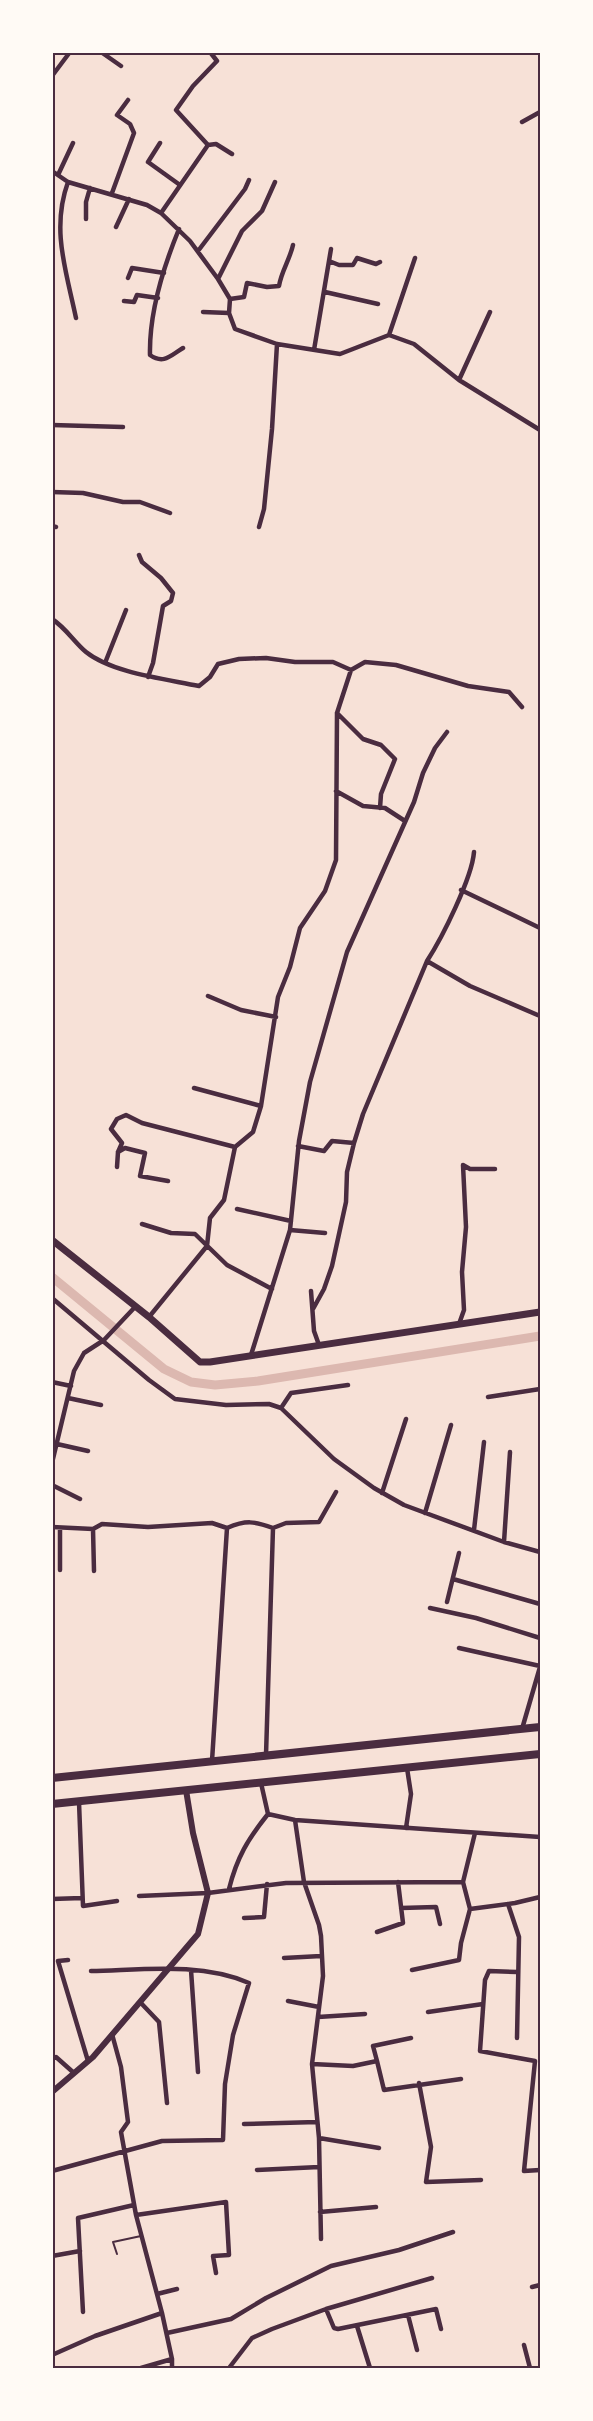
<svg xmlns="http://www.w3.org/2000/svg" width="593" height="2421" font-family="'PT Sans',sans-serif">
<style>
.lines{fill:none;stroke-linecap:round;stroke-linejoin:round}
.canal{stroke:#dcb8b0;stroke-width:9}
.service{stroke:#4a2c40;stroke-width:2}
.minor{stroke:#4a2c40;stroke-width:4.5}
.tertiary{stroke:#4a2c40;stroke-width:6}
.secondary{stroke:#4a2c40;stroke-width:7}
.trunk{stroke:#4a2c40;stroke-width:8}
.neatline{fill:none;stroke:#4a2c40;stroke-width:2}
</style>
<rect width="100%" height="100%" fill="#f7e1d7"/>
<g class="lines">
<path class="canal" d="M52 1277 164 1369 191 1382 215 1385 258 1381 540 1336"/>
<path class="service" d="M117 2254 113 2242 141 2236"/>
<path class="minor" d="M101 52 121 66
M52 76 70 52
M522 122 540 112
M160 143 148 162 180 185
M208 145 216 144 232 154
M52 171 68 182 147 205 161 213 190 241 218 279 230 299 229 313 235 329 277 344 340 354 389 335 414 344 459 380 540 430
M58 175 73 143
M68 182C51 229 66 270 76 318
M112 193 134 133 130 124 117 115 128 100
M161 213 208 145 176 110 193 86 217 61 210 52
M86 219V202L90 188
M116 227 129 199
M179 229C163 268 149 313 150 355 164 365 171 355 183 348
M198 251 245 189 249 180
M329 261 339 265H353L357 258 376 264 380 262
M128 278 132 268 164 273
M218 279 242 231 262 211 275 182
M325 292 378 304
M230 299 244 297 247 283 267 287 279 286C281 272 290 259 293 245
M124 301 134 302 137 295 158 298
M203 312 229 313
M389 335 415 258
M314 350 331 249
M459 380 490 312
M52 425 123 427
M52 492 83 493 123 502H140L170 513
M52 526 56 527
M259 527 264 509 272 429 277 344
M139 555 142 562 161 578 173 593 171 601 163 606 153 663 148 677
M52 619C66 628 74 642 86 652 112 673 166 679 199 686L210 677 218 664 239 659 266 658 295 662H333L351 670 365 662 396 665 468 686 509 692 522 707
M105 663 126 610
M337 713 363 739 381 745 395 759 381 794 380 808
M336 791 363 806 385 808 405 821
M461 890 540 928
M427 961C442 938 472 878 474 852
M208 996 241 1010 276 1017
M194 1088 261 1106
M298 1146 324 1151 332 1141 354 1143 363 1114 427 961 470 986 540 1016
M118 1152 125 1148 145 1153 140 1176 168 1181
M117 1167 118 1152 122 1143 111 1129 117 1119 126 1115 142 1123 235 1147
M237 1209 291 1221
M142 1224 171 1233 195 1234 227 1265 272 1289
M290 1230 325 1233
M311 1291 314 1331 319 1345
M52 1298 149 1380 175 1399 226 1405 269 1404 281 1408 334 1459 374 1488 404 1505 504 1542 540 1552
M313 1309 324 1289 332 1266 346 1202 347 1172 354 1143
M149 1317 207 1246 210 1218 224 1200 235 1147 253 1132 261 1106 278 997 290 967 300 928 325 891 336 860 337 713 351 670
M459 1324 464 1310 462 1272 466 1227 463 1165 470 1169H495
M251 1355 290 1230 299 1141 310 1082 347 952 414 802 423 773 435 748 447 732
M52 1382 71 1386
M488 1397 540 1389
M68 1398 101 1405
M281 1408 291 1393 348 1385
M57 1444 88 1451
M52 1463 74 1371 84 1353 104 1340 135 1307
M52 1485 80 1499
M382 1493 406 1419
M425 1513 451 1425
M52 1527 93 1529 102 1524 148 1527 212 1523 227 1528C246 1520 254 1521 273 1528L286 1523 319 1522 336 1492
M93 1529 94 1571
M474 1530 484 1442
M504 1542 510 1452
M60 1570V1528
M453 1579 540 1604
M447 1602 459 1553
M430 1608 476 1618 540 1638
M459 1648 540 1666
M522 1729 540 1667
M266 1755 273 1528
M212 1761 227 1528
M261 1783 268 1814 295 1820 540 1837
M79 1802 83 1906 117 1901
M295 1820 304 1882 319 1925 321 1936 323 1976 312 2064 319 2138 321 2239
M406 1828 411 1794 407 1768
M463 1882 475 1833
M229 1889C237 1857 248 1839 268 1814
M139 1896 208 1893 286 1883 463 1882 470 1909 515 1903 540 1897
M52 1899 82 1898
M508 1904 519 1937 517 2038
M401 1908 436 1907 440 1924
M244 1918 264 1917 267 1884
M377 1932 403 1923 398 1882
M284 1958 321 1956
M68 1960 58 1961 88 2061
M191 1970 198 2072
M412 1970 459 1960 461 1943 470 1909
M517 1972 489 1971 485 1980 480 2051 535 2061 524 2171 540 2170
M288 2001 319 2007
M140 2002 159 2022 167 2103
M428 2012 483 2004
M318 2017 365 2014
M112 2034 121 2067 128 2122 121 2132 136 2215 162 2313 172 2359V2368
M52 2059 56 2057 74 2073
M377 2061 373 2046 411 2038
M312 2064 353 2066 377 2061 384 2090 461 2079
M419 2083 431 2147 426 2182 481 2180
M244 2124 317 2122
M319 2138 379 2148
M257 2170 319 2167
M52 2171 162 2141 223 2140 225 2084 233 2035 249 1983C200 1962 142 1970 91 1971
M320 2212 376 2207
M136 2215 226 2202 229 2255 213 2256 216 2273
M52 2256 80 2251
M532 2287 540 2285
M157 2294 177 2289
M326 2309 334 2328 338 2329 436 2309 441 2329
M83 2312 78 2218 134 2205
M408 2315 417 2350
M357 2326 370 2368
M167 2333 231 2319 266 2298 331 2266 399 2250 453 2232
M524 2345 530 2368
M52 2355 95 2336 162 2313
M141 2368 172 2359
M229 2368 252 2338 272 2329 326 2309 432 2278"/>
<path class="tertiary" d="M52 2092 93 2057 198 1934 208 1893 193 1833 186 1790"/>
<path class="secondary" d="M52 1240 149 1317 200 1362H210L540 1312"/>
<path class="trunk" d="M52 1778 540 1727
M52 1804 540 1754"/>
</g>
<rect width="593" height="2421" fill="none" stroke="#fffaf5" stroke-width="108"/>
<rect x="54" y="54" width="485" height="2313" class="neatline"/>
</svg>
